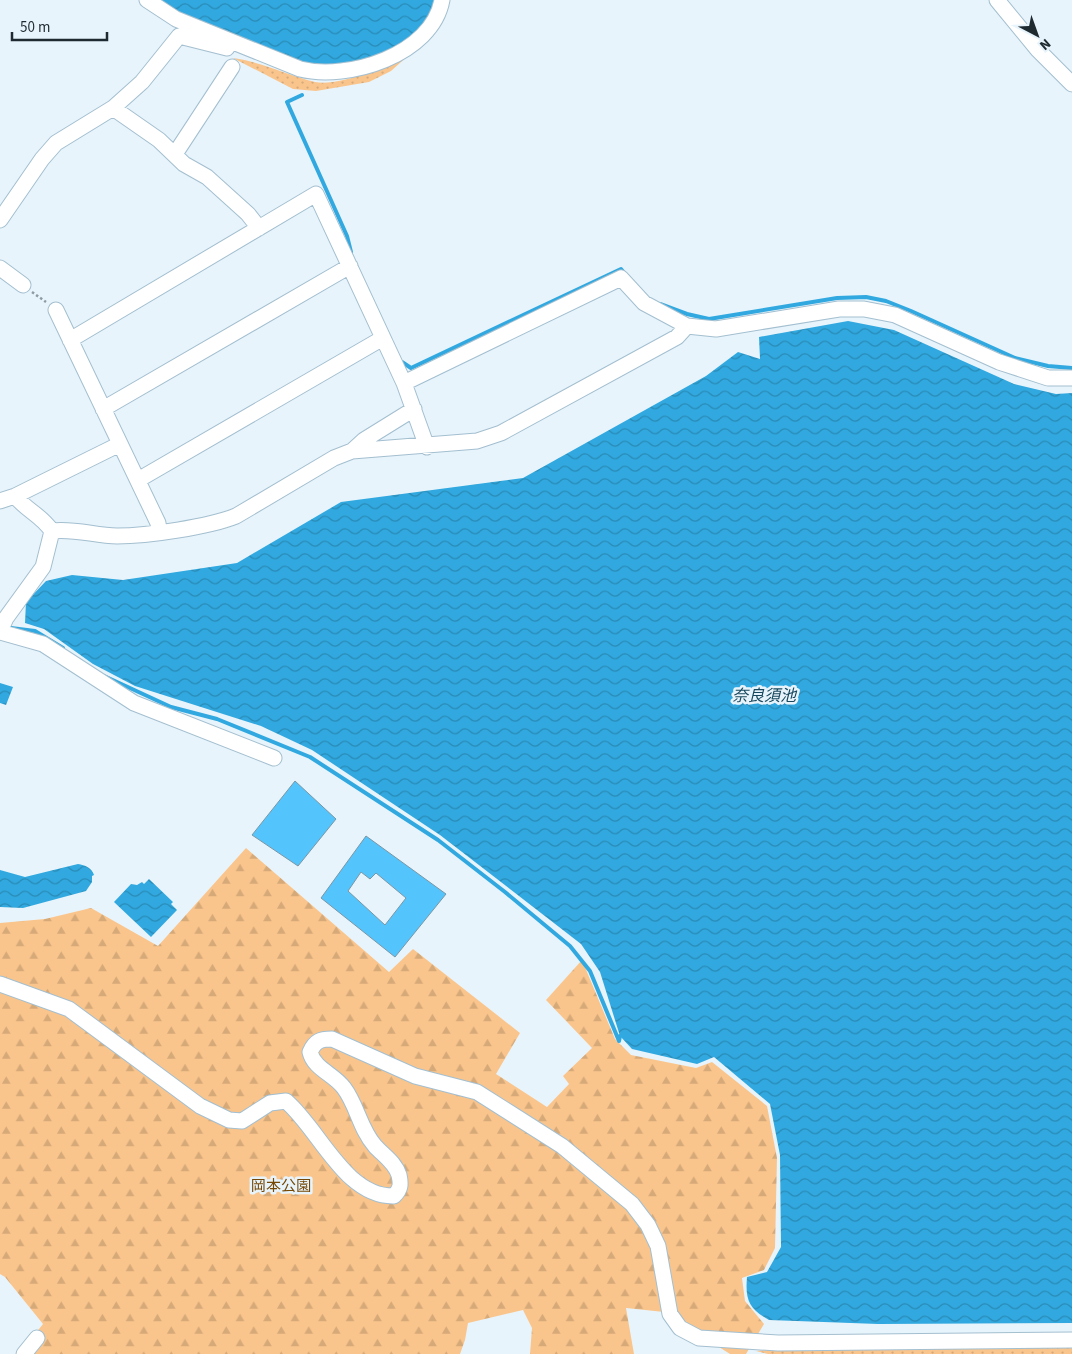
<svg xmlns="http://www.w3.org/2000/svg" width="1072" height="1354" font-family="'Source Sans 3','Noto Sans JP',sans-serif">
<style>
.grass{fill:url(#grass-dots)}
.forest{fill:url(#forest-firs)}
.water{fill:url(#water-waves)}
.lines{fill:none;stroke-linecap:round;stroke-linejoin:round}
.stream{stroke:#31a9e0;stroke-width:4}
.building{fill:#53c5fc;stroke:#7a96a5;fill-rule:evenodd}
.street-casing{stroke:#a3bfd0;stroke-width:17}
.path{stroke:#8e9aa1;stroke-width:2.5;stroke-dasharray:2.5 2.5;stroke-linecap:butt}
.street{stroke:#fff;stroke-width:15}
.labels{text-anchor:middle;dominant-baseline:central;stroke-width:5;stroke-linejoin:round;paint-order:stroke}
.park-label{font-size:15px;fill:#764806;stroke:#e8f4fb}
.water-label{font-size:16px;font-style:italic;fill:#18485e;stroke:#e8f4fb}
</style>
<defs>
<pattern id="grass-dots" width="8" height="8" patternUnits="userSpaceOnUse" patternTransform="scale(1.25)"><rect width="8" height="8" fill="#fac58c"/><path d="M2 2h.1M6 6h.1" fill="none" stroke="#d6a979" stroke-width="1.8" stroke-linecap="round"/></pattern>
<pattern id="forest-firs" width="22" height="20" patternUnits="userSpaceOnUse" patternTransform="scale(1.25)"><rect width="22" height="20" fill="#fac58c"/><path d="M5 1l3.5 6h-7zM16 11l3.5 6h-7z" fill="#d6a979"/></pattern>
<pattern id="water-waves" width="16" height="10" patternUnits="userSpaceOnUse" patternTransform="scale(1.25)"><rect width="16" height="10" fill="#31a9e0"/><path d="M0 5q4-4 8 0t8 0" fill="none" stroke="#298ab6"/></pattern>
</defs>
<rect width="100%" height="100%" fill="#e8f4fb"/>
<path class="grass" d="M410 54 391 71 369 82 316 91 293 89 233 58C262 62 287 75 315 82 337 87 391 66 410 54Z
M806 1347H1072V1354H768L756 1351Z"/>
<path class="forest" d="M246 848 389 972 413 949 520 1033 496 1074 547 1107 569 1084 563 1076 592 1048 546 1000 582 960 615 1039 631 1055 696 1068 712 1062 767 1106 777 1158 775 1248 764 1270 742 1278 745 1301 764 1324 746 1354H730L664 1312 626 1308 634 1354H530L532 1328 523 1310 468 1323 465 1340 460 1354H19L43 1324 5 1277 0 1274V923L45 919 91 908 158 946Z"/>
<path class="water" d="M155 0H436L424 24 410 37 382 54 353 64 314 67 167 10Z
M848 321 894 330 1014 384 1056 394 1072 393V1323L878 1324 769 1320C749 1309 745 1300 747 1277L767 1272 781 1247 780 1155 770 1104 714 1057 697 1064 632 1049 620 1036 600 972 581 944 440 835 312 750 261 726 135 686 93 664 44 629 25 623 26 602 46 581 72 575 123 580 237 563 341 502 523 478 706 376 738 352 760 359 759 337Z
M0 683 13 687 6 705 0 703Z
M78 864C85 865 92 868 94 875L92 876V882L86 891 23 908 0 907V870L25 877Z
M149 879 173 902 171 904 177 910 151 937 114 902 131 884 137 885 142 882 144 884Z"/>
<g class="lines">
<path class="stream" d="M302 95 287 102 347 236 351 252
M660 304 687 314 709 319 837 298 866 297 886 301 911 311 1015 358 1048 366 1072 368
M402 362 411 368 621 269 625 274
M11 628 35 631 63 648
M104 676 171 707 217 719 310 757 438 840 505 892 570 946 590 971 619 1041 620 1036"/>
</g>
<path class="building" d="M295 781 336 819 298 866 252 835Z
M366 836 446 894 395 957 321 898ZM361 872 370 879 376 873 406 898 385 925 348 891Z"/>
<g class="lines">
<g class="street-casing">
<path id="street" d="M147 0 176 19 300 69C348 81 432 55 442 0
M997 0 1038 50 1072 84
M113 108 159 140 184 164 207 177 248 214 259 228
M175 154 232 67
M0 220 42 159 56 143 113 108 142 82 179 36 227 48
M0 268 23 285
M56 310 158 523 159 531
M70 340 316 194 404 383 427 447
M404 383 621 278 644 303 687 326
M103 409 350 266
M352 451 364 440 414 409
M138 480 383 338
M0 501 15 496 120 444
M52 531C74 528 96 536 117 536 148 536 208 527 236 516L334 458 352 451 477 441 501 433 677 337 687 326 716 329 839 309H864L895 315 999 362 1048 378H1072
M0 631 6 618 43 567 52 531C40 514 27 511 15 496
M0 632 43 644 134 703 274 758
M0 984 69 1009 200 1106 229 1120 242 1121 270 1103 286 1101C320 1130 345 1197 394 1196 401 1189 401 1184 399 1175 395 1162 383 1155 375 1146 360 1129 357 1105 344 1088 334 1074 314 1069 310 1052 315 1041 320 1039 332 1039L415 1076 477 1092 562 1146 632 1204 648 1225 658 1246 670 1314 680 1328 699 1338 778 1343 1072 1340
M24 1354 37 1338"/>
</g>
<path class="path" d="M32 292 46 302"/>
<use href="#street" class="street"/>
</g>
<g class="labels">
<g class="park-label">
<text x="281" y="1186">岡本公園</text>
</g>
<g class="water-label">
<text x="764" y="696">奈良須池</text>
</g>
</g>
<g transform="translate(1037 35) rotate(139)" stroke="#e8f4fb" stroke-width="4" paint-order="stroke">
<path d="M0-4L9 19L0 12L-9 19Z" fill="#1e2930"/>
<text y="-8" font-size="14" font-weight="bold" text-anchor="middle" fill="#1e2930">N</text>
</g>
<path d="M12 32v8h95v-8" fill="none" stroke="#1e2930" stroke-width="2.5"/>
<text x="20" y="32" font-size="15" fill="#1e2930" stroke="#e8f4fb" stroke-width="4" paint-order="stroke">50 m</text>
</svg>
